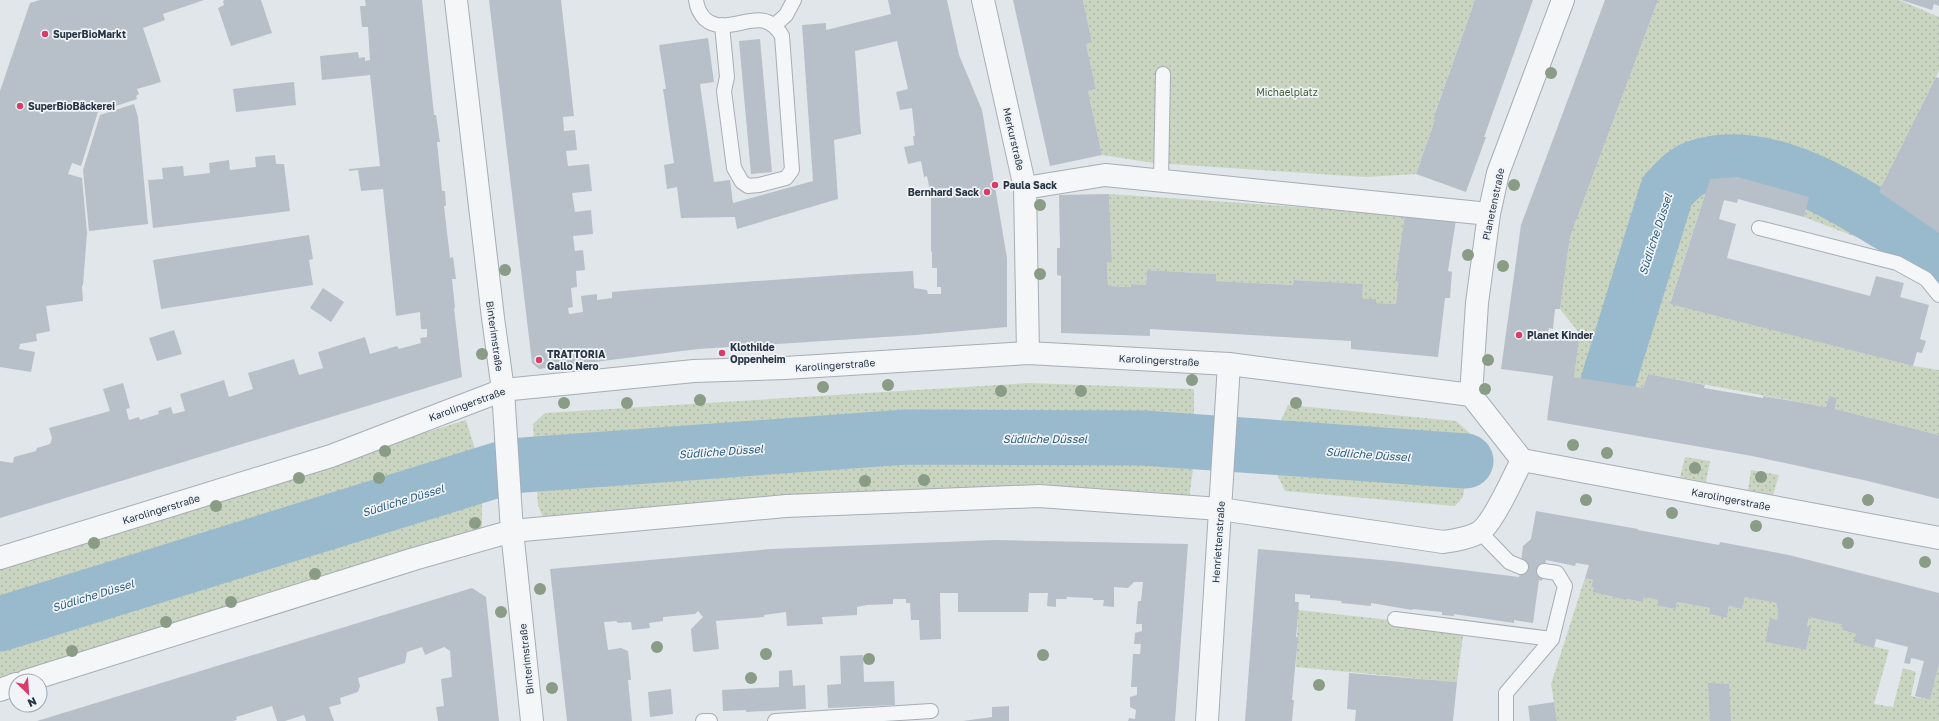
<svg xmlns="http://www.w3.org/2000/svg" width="1939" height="721" font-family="'Golos Text',sans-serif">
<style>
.green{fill:url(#green-dots)}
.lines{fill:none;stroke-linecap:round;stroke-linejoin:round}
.river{stroke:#99b9cd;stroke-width:55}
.building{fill:#b7c0c8}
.service-casing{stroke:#a6adb5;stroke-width:16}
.minor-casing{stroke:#a6adb5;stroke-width:24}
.service{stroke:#f4f6f8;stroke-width:14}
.minor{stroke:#f4f6f8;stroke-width:22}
.tree{fill:#8a9c86}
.poi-dot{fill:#d83d69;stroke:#f0f4f8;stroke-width:1.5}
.labels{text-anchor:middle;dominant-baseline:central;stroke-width:3.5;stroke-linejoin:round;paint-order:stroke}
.poi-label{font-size:10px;font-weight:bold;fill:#283543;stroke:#f0f4f8;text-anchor:start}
.park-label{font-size:10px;fill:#426034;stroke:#f0f4f8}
.street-label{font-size:10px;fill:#283543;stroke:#f0f4f8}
.water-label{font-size:11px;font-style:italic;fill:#2e5b7a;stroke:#f0f4f8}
</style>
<defs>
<pattern id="green-dots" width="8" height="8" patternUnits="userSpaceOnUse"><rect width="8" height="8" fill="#c9d5c1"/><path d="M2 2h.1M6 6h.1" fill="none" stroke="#adb7a7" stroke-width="1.8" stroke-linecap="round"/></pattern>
</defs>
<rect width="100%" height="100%" fill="#e1e6ea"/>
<path class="green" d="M1083 0H1475L1433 118 1435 120 1416 174 1366 177 1154 163 1102 155 1088 91 1096 89 1086 44 1092 43Z
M1658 0H1899L1939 17V71L1920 109 1939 233V278L1930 269 1903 255 1804 217 1809 197 1738 177 1710 179 1670 303 1913 366 1939 370V435L1835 409 1837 399 1829 396 1826 407 1648 374 1643 388 1574 377 1580 334 1560 309 1570 237Z
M1109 194 1405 214 1395 280 1398 281 1396 304 1376 303V299H1362L1363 284 1294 280 1293 285 1216 281V274L1147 270 1146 285 1131 284V287L1108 286 1107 262 1112 261Z
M1029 383 1194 389V462L1189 499 546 525 538 505 533 424 545 413Z
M1288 405 1456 421 1473 436 1463 497 1455 506 1285 491 1273 466 1278 427Z
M466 420 482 471V537L0 686V564Z
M1685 457 1710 461 1706 482 1680 477Z
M1751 470 1779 475 1773 495 1748 490Z
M1585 578 1593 580 1591 587 1607 594V596L1643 602 1644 597 1658 600 1657 606 1676 609 1677 602 1710 608 1709 614 1727 618 1729 606 1742 608 1745 597 1776 603 1778 611 1777 620 1770 619 1765 642 1806 650 1811 628 1807 626 1809 617 1843 625 1842 630 1856 634 1854 642 1889 650 1874 704 1893 707 1903 668 1916 672 1911 696 1930 700 1939 664V721H1557L1551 684Z
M1298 610 1464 628 1457 682 1296 667Z"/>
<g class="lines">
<path class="river" d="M1608 382 1667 191C1675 183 1684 172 1695 168 1758 145 1834 190 1885 222 1903 233 1924 243 1939 257
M0 624 510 466 906 437 1143 438 1466 461"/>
</g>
<path class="building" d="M40 0H204L163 14 165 20 143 28 161 82 137 89 139 94 136 96 137 99 98 112 81 166 72 163 68 174 82 178 87 233 83 285 82 286 83 301 46 306 50 331 36 334 37 341 20 344 19 349 35 352 31 372 0 367V91L30 3Z
M225 0H261L272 33 231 46 218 8 224 5 223 1Z
M365 0H422L434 115H436L440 142H437L442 191H445L446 206H444L450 258 453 257 456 279H452L455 308H454L462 377 0 518V461L13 463 14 457 36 451 37 448 50 444 52 438 49 428 110 411 103 389 123 383 130 408 126 409 129 420 139 417 140 420 159 414 158 411 171 407 173 414 185 411 180 394 224 380 229 397 253 389 248 373 294 359 299 375 323 368 318 352 365 337 370 354 397 346 399 349 421 343 420 338 427 337V329H421L420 312 396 316 383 189 361 191 358 170 349 171V169L380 166 370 75 322 80 320 56 358 52 359 58 365 57V61L370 60 368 27H362L360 6H366Z
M489 0H561L574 116 563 117 564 131 575 130 577 150 566 151 568 166 589 164 592 191 572 193 575 212 591 210 593 234 573 236 575 251 583 250 585 270 576 271 577 287 571 288 573 307 568 308 569 314 583 312 581 296 597 294V300L612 298V292L645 289 856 274 913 271 914 288 927 290 928 294H941V287H937V268H932V252L931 251V196L927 176 924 177 921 161 908 164 904 147 914 145 913 136H915L912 108 900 110 896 92 908 89 897 41 855 51 861 134 834 140 838 199 737 229 735 217 681 218 677 187 667 189 664 165 674 163 663 89H666L659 45 708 38 714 82 700 84 714 182 730 180 733 203 813 181 802 25 826 23V30L891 14 888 0H947L959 55 982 110 1007 258V327L916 335 698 349 539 369 532 363Z
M1013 0H1083L1092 43 1086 44 1096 89 1088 91 1102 155 1050 166Z
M1475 0H1533L1484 137H1486L1466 192 1416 174 1435 120 1433 119Z
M1605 0H1658L1570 237 1560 309H1555L1553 329 1549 328 1548 334 1559 335 1560 331 1580 334 1574 377 1643 388 1648 374 1705 385 1704 388 1763 398V396L1826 407 1829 396 1837 398 1835 409 1939 435V499L1868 481 1752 456 1547 420 1553 376 1501 369 1521 225Z
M1901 0H1939V6L1934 4 1932 10Z
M760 39 772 172 751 174 739 41Z
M1936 77 1939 78V233L1879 192Z
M294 82 296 105 236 112 233 89Z
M134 104 138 117 148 224 89 231 83 170 100 115Z
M275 155 276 164H284L290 211 153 228 148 180 163 179 162 168 183 166 184 176 210 173 209 163 229 160 230 170 256 167 255 157Z
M1738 177 1809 197 1804 217 1738 199 1737 203 1724 200 1719 219 1736 224 1727 258 1870 296 1876 276 1904 283 1900 297 1929 305 1920 339 1926 341 1922 353 1917 352 1913 366 1670 304 1710 179Z
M1109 194 1112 262H1107L1108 286 1131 287V284L1146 285 1147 270 1216 274V281L1293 285 1294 280 1363 284 1362 299H1376V303L1396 304 1398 281H1395L1405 214 1456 220 1448 271 1452 272 1450 298H1445L1438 357 1351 349V341L1150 329V336L1061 333V276L1057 275V248H1060L1059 195Z
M309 235 313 259 309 260 313 285 161 309 153 260Z
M323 288 344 302 331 322 310 308Z
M174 330 182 354 157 361 149 338Z
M1536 511 1638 529V530L1719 545 1720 542 1789 555 1939 593V664L1930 700 1915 696 1924 661 1911 658 1910 664 1904 663 1908 647 1876 639 1874 648 1853 642 1856 634 1842 630 1843 625 1809 617 1807 626 1811 627 1806 650 1765 642 1770 618 1777 620 1778 611 1776 603 1745 597 1742 609 1729 606 1727 618 1709 614 1710 608 1677 602 1676 609 1657 606 1658 600 1644 597 1643 602 1627 599 1626 600 1593 592 1594 588 1591 587 1593 580 1585 578 1589 565 1576 563 1575 566 1546 560 1542 581 1539 580 1533 623 1514 620V623L1454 614V616L1442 615V612L1413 609 1412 610 1371 603V606L1341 603 1342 601 1310 598V595L1295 594V602H1299L1296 637H1298L1292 700H1294L1292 721H1245L1258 549 1392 561 1519 577 1523 546 1531 539Z
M994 540 1188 544 1175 721H1128L1129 718 1135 719 1136 710 1130 707V697L1137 695V687H1131L1132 671 1133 654H1140L1141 644H1134L1135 633 1142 631V624H1136L1138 601H1141L1143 582H1134L1128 588 1114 587V607L1103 606 1104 600H1093V598L1066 597 1067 599H1056V607L1047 606 1048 593H1029L1028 612H958V593H940L941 639 920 640 919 620H911L910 603H906V599H893V604L867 605 857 607V615L822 617 823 624 787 626 786 612 764 615V617L716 621 719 649 695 652 693 651 691 629 703 617 698 611 695 614 663 617V621L649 623 650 628 632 630 631 622 618 623 616 621 604 622 608 650 621 648 628 651 631 680H628L632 721H567L550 569 771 549Z
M472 588 486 597 499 721H438L436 707 444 706 441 679 452 677 450 651 444 647 425 655 422 647 407 652 405 663 358 678 360 686 358 692 340 698 341 704 329 707 334 721H306L304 715 285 721H277L272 706 236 717 237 720 233 721H37Z
M863 655 864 682 894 681 895 705 828 708 827 685 841 684 840 656Z
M792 670 793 686 805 685 806 709 746 712V710L723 711 722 690 779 687V671Z
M1349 673 1457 682 1453 721H1355L1356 710 1347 709Z
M1708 683 1729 684 1731 721H1710Z
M671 689 673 714 650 717 648 692Z
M1554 702 1557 721H1530L1528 706Z
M1009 706V721H963L992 717V707Z"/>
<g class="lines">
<g class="service-casing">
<path id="service" d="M696 0C697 8 699 13 705 19 729 40 762 0 782 36L792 170 786 178 759 185 748 186 742 182 734 168 724 91 727 77 722 25
M776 24 786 15 794 0
M1161 180 1163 74
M1759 228 1897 263 1926 279 1939 295
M1480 532 1509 562 1521 567
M1395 619 1552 639
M703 721H710
M775 721 931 711
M1506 721V693L1552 639 1565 586 1557 573 1544 571"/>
</g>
<g class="minor-casing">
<path id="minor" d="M456 0 493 318 503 390 512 531 532 721
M983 0 1025 188 1028 353
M1025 188 1105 175 1489 214
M1471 395 1477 303 1489 214 1498 173 1563 0
M0 558 331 456 503 390 694 371 785 368 1028 353 1229 364 1471 395 1522 460 1939 538
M26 681 414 559 512 531 786 506 1039 496 1220 509 1443 542C1453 541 1473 537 1481 531 1494 521 1514 476 1522 460
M0 690 16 684
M1207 721 1229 364"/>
</g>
<use href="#service" class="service"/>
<use href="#minor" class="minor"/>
</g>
<g class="tree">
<circle cx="1551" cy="73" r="6"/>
<circle cx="1514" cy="185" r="6"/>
<circle cx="1040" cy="205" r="6"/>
<circle cx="1468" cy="255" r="6"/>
<circle cx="1503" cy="266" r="6"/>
<circle cx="505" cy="270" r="6"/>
<circle cx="1040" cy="274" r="6"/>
<circle cx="482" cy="354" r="6"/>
<circle cx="1488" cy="360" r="6"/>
<circle cx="1192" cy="380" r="6"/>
<circle cx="888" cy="385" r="6"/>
<circle cx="823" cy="387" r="6"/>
<circle cx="1485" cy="389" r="6"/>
<circle cx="1001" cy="391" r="6"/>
<circle cx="1081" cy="391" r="6"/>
<circle cx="700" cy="400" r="6"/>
<circle cx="564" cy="403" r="6"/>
<circle cx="627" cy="403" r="6"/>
<circle cx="1296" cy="403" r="6"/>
<circle cx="1573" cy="445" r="6"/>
<circle cx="385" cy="451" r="6"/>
<circle cx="1607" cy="453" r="6"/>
<circle cx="1695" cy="468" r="6"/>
<circle cx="1761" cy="477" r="6"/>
<circle cx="299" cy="478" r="6"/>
<circle cx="379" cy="478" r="6"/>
<circle cx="924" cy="480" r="6"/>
<circle cx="865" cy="481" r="6"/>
<circle cx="1586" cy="500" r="6"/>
<circle cx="1868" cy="500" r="6"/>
<circle cx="216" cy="506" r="6"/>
<circle cx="1672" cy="513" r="6"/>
<circle cx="475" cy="523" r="6"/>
<circle cx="1756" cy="526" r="6"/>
<circle cx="94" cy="543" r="6"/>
<circle cx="1848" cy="543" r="6"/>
<circle cx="1925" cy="562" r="6"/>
<circle cx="315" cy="574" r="6"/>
<circle cx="540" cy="589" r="6"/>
<circle cx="231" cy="602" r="6"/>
<circle cx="501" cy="612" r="6"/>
<circle cx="166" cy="622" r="6"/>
<circle cx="657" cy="647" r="6"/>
<circle cx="72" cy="651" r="6"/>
<circle cx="766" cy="654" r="6"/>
<circle cx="1043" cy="655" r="6"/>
<circle cx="869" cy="659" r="6"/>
<circle cx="751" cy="678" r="6"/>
<circle cx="1319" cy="685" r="6"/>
<circle cx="552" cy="688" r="6"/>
</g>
<g class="poi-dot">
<circle cx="45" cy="34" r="4"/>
<circle cx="20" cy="106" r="4"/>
<circle cx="995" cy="185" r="4"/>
<circle cx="987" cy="192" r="4"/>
<circle cx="1519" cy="335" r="4"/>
<circle cx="722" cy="353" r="4"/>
<circle cx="539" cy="360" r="4"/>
</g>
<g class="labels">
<g class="poi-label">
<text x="53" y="34">SuperBioMarkt</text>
<text x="28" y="106">SuperBioBäckerei</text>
<text x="1003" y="185">Paula Sack</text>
<text x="979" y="192" text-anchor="end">Bernhard Sack</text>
<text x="1527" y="335">Planet Kinder</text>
<text x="730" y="347">Klothilde<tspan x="730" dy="12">Oppenheim</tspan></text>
<text x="547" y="354">TRATTORIA<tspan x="547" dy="12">Gallo Nero</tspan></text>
</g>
<g class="park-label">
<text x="1287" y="92">Michaelplatz</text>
</g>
<g class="street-label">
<text transform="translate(1014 139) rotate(77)">Merkurstraße</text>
<text transform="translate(1493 204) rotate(-78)">Planetenstraße</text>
<text transform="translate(495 336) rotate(82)">Binterimstraße</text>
<text transform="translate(1159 360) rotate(3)">Karolingerstraße</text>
<text transform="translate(835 365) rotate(-4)">Karolingerstraße</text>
<text transform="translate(467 404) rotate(-20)">Karolingerstraße</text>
<text transform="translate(1731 499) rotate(11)">Karolingerstraße</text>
<text transform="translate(161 509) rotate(-17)">Karolingerstraße</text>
<text transform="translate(1218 542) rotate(-86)">Henriettenstraße</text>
<text transform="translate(526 659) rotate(-96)">Binterimstraße</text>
</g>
<g class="water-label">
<text transform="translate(1655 234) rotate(-72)">Südliche Düssel</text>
<text x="1045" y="438">Südliche Düssel</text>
<text transform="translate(721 451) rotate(-4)">Südliche Düssel</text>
<text transform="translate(1368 454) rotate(4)">Südliche Düssel</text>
<text transform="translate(403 500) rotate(-17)">Südliche Düssel</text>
<text transform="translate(93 595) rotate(-17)">Südliche Düssel</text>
</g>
</g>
<g transform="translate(28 693) rotate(155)"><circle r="19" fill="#f0f4f8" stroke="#a0a8b0"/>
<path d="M0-3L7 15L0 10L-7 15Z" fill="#d83d69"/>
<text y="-6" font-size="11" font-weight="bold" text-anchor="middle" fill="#283543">N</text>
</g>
</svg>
